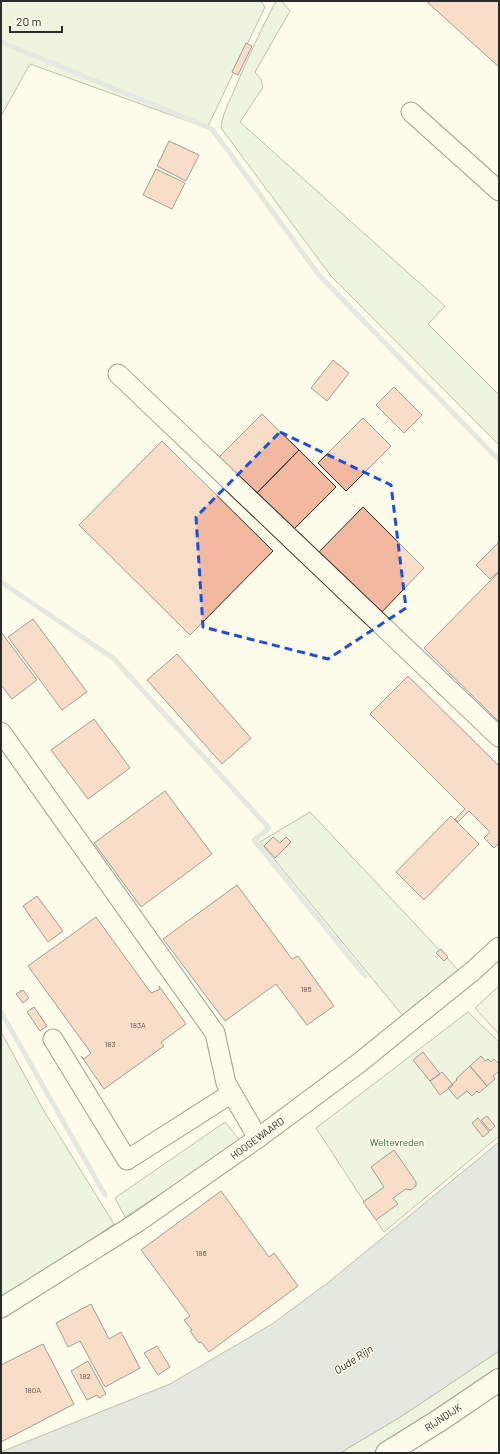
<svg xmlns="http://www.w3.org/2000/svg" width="500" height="1454" font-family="Barlow,sans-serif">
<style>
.green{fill:#deebd1;stroke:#74746e}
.parking{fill:#eceadb;stroke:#74746e}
.water{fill:#c7d0d0;stroke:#74746e}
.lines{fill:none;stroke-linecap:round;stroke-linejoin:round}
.stream{stroke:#c7d0d0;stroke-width:5}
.building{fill:#f2b8a0;stroke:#2b2b2b}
.minor-casing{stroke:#2b2b2b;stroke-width:21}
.major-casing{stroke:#2b2b2b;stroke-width:24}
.minor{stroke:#fdfbea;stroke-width:19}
.major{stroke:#fdfbea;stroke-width:22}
.marked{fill:none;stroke:#1d4ed8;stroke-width:3;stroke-dasharray:8 5;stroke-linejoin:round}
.labels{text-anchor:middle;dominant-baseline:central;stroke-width:3;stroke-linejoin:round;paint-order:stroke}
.number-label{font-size:8px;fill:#5d4e48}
.street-label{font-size:10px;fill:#2b2b2b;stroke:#fdfbea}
.park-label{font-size:10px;fill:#34623c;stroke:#fdfbea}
.water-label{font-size:11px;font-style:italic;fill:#2b2b2b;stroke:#fdfbea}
</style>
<rect width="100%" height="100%" fill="#fdfbea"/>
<path class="green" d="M1 1H261L265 7 207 128 30 64 1 116Z
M276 1H281L290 11 255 72 261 79 263 87 240 122 445 306 428 324 499 395V445L331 276 221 128C222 116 228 104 233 93 246 62 260 31 276 1Z
M310 812 461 973 403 1016 260 842Z
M468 1012 499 1042V1136L384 1232 316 1128Z
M1 1032 44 1111 114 1224 49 1269 1 1300Z
M225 1122 241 1142 125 1217 115 1198Z
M499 1351V1370L383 1448 373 1453H340L402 1416Z"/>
<path class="parking" d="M499 986V1034L475 1008Z"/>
<path class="water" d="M499 1142V1351L402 1416 340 1453H1V1452L170 1384 272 1324 330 1281Z"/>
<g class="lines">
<path class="stream" d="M1 42 212 129 319 275 499 460
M1 582 113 658 269 828 254 840 365 976
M1 1012 105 1195"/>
</g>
<path class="building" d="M426 1H499V67Z
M246 43 252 46 238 75 232 72Z
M169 141 199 155 186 181 157 166Z
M156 169 185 183 172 209 143 195Z
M333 360 349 373 327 401 311 388Z
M394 387 422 415 404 433 376 405Z
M262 414 299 450 256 494 219 457Z
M363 418 391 446 346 491 318 463Z
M162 441 273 551 190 635 79 525Z
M299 450 336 487 293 530 256 494Z
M363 507 424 568 379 615 317 554Z
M499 542V571L490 579 476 565Z
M499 572V722L424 648Z
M33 619 87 692 62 710 8 637Z
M1 632 37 680 12 699 1 685Z
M177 654 251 738 222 764 147 680Z
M408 676 499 766V843L494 848 484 838 490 832 469 811 458 822 455 819 465 809 370 714Z
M94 719 130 768 88 799 51 750Z
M165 791 212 854 141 907 94 843Z
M451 816 479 844 424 900 396 872Z
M273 837 280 843 286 837 291 842 275 858 264 846Z
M237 885 292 959 298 956 334 1006 307 1025 276 984 225 1021 163 939Z
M37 896 63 931 48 942 23 906Z
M96 917 151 993 160 989 159 986 186 1024 161 1042 164 1046 104 1089 81 1056 84 1059 91 1053 28 966Z
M441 949 448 957 444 961 436 953Z
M23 990 29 998 23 1003 16 994Z
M34 1007 47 1026 40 1031 27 1012Z
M423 1052 440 1074 430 1081 413 1060Z
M481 1056 485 1061 488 1059 491 1062 494 1059 499 1064V1071L493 1076 495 1079 487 1086 470 1066Z
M470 1066 487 1086 479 1093 477 1091 472 1096 467 1091 457 1099 448 1088 457 1080 456 1079Z
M442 1072 453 1085 440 1095 430 1081Z
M487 1116 495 1126 490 1131 481 1120Z
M478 1118 489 1132 483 1137 472 1123Z
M394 1150 416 1182V1186L411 1190 406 1189 393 1198 398 1204 376 1220 363 1202 384 1187 371 1167Z
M221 1191 269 1257 274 1253 298 1286 209 1352 201 1342 199 1343 190 1331 192 1330 184 1320 190 1316 141 1250Z
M91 1304 109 1339 121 1332 140 1368 105 1387 80 1341 68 1347 56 1323Z
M43 1344 74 1404 1 1442V1365Z
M157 1346 170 1367 158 1375 144 1353Z
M88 1361 106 1394 99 1398 97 1395 87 1400 71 1371Z"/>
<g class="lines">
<g class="minor-casing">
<path id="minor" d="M411 112 499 191
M118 374 499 737
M1 732 215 1033 226 1083 258 1138
M53 1039 127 1160 232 1093
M1 1308 138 1222 258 1138 359 1063 474 970 499 947"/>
</g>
<g class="major-casing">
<path id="major" d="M387 1453 440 1420 499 1380"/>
</g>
<use href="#minor" class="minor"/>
<use href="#major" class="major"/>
</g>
<path d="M0 0H500V1454H0ZM280 432 391 485 406 608 328 659 203 627 196 517Z" fill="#fdfbea" fill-opacity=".55" fill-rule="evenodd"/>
<path class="marked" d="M280 432 391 485 406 608 328 659 203 627 196 517Z"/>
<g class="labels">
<g class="number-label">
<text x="306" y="989">185</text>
<text x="138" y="1025">183A</text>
<text x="110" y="1044">183</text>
<text x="201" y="1253">186</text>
<text x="85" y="1376">182</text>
<text x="33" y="1390">180A</text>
</g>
<g class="street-label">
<text transform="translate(257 1138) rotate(-36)">HOOGEWAARD</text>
<text transform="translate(443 1417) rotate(-33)">RIJNDIJK</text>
</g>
<g class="park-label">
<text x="397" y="1142">Weltevreden</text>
</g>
<g class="water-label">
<text transform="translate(353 1359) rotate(-33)">Oude Rijn</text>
</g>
</g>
<rect width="500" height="1454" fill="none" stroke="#2b2b2b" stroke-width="4"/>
<path d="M10 26v6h52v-6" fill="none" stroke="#2b2b2b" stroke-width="2"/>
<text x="16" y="26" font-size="12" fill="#2b2b2b" stroke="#fdfbea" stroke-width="3" paint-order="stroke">20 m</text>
</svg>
